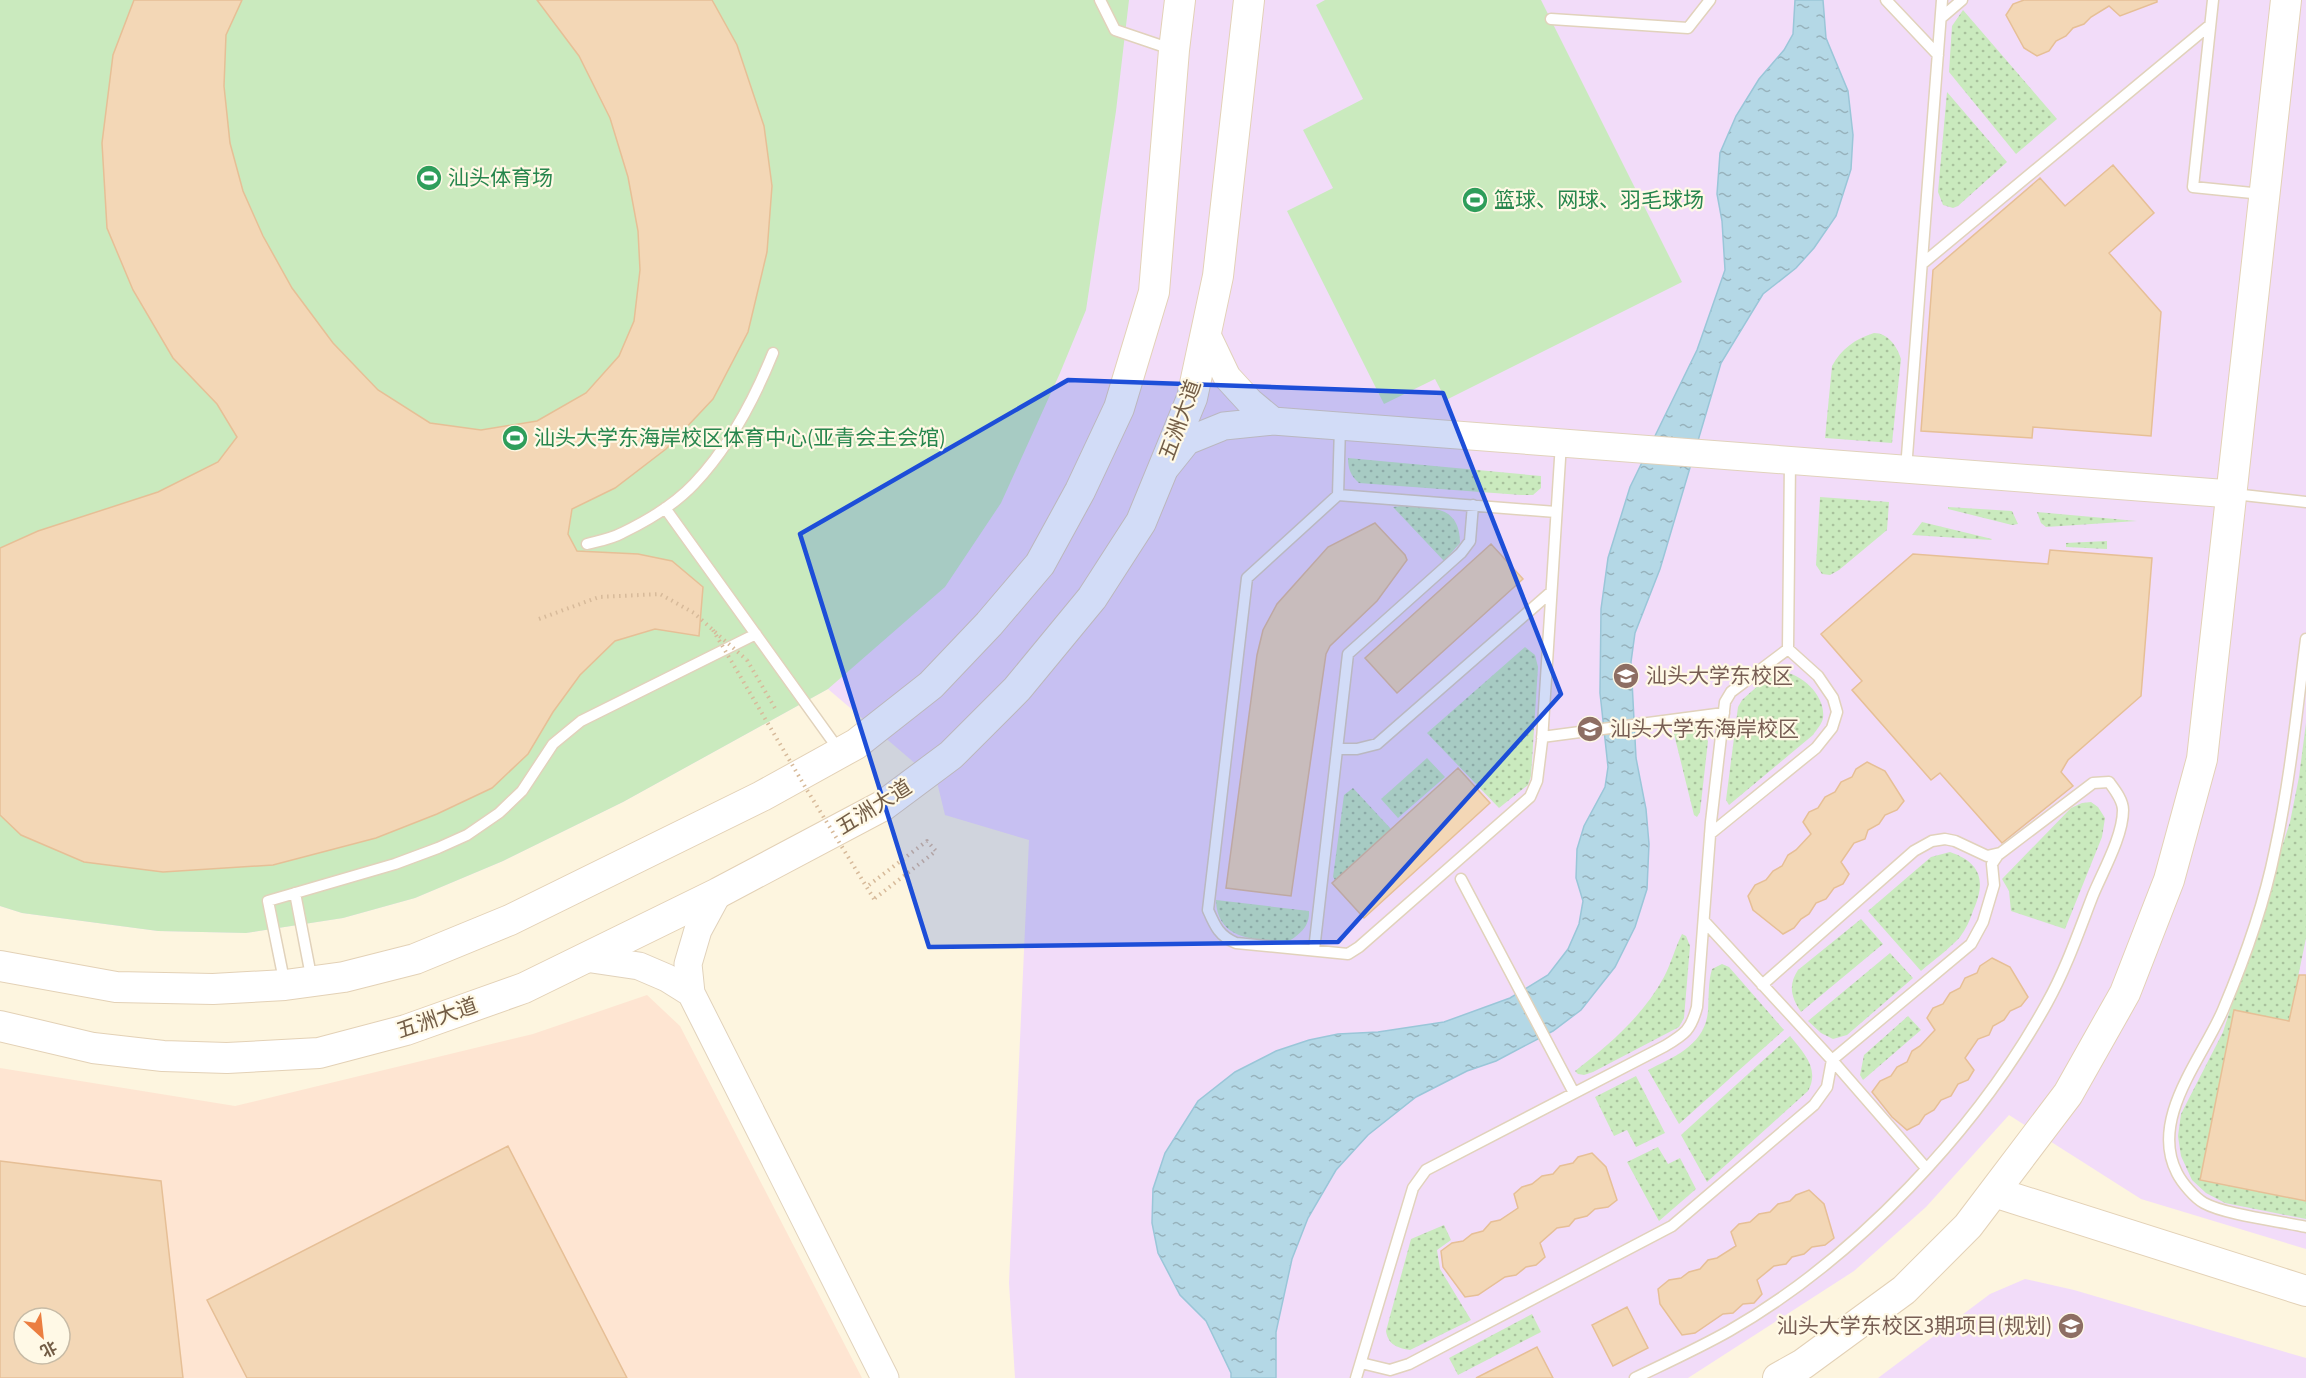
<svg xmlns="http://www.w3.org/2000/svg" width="2306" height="1378" font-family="'Source Sans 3','Noto Sans SC',sans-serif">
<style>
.commercial{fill:#fee5d2;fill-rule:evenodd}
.education{fill:#f2dcf9}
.grass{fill:url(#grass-dots)}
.garden{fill:#caeabe}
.water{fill:url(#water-ripples);stroke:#9ac6d8;stroke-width:1.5}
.building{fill:#f3d7b6;stroke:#e6bf96;stroke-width:1.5;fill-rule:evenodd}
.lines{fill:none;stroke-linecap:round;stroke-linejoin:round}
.service-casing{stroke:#e1d2bb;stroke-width:13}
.tertiary-casing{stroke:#e1d2bb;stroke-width:29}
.secondary-casing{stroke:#e3d1b6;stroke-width:32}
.path{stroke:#d7ba9a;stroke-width:4;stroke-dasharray:1.5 4.5;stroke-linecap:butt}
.service{stroke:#fff;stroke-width:10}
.tertiary{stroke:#fff;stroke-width:27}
.secondary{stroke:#fff;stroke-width:30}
.path-bridge{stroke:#d7ba9a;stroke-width:4;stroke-dasharray:1.5 4.5;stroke-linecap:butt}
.marked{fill:#1d4ed8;fill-opacity:0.2;stroke:#1d4ed8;stroke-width:4.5;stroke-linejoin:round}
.labels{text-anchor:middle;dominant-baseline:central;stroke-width:4.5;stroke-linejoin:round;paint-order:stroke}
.leisure-label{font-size:21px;fill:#27864d;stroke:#fff9e6;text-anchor:start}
.street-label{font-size:21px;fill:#735d46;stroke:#fff9e6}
.education-label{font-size:21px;fill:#785e54;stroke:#fff9e6;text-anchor:start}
</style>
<defs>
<pattern id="grass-dots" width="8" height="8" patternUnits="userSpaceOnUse" patternTransform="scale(1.5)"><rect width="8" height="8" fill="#caeabe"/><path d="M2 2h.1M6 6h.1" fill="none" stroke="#a8c19c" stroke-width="1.8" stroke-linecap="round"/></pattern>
<pattern id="water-ripples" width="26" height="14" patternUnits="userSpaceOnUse" patternTransform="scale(1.5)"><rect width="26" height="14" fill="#b4d8e6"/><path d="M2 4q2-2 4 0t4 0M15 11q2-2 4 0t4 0" fill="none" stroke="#97b2bc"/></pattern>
</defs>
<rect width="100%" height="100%" fill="#fdf5df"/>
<path class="commercial" d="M647 995 680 1026 862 1378H0V1068L235 1106 533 1034ZM24 1318H60V1354H24Z"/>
<path class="education" d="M0 0H2306V1249L2141 1199 2009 1115 1926 1207 1854 1271 1688 1378H1015L1009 1283 1029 840 945 815 937 782 828 689 623 802 503 861 415 898 343 918 246 933 158 931 22 913 0 906Z
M2025 1279 2074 1290 2306 1358V1378H1878L1990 1294Z"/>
<path class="grass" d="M1963 10 2057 119 2016 154 1949 72 1952 26Z
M1947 92 2007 162 1958 206 1953 208 1943 205 1938 192Z
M1874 333C1888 333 1897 346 1901 359L1892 443 1825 438 1832 366C1841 349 1855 339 1874 333Z
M1348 458 1541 476V488L1533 495H1521L1359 483C1351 476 1348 469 1348 458Z
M1820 497 1889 502 1887 530 1839 570 1830 575 1822 574 1816 565Z
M1401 506C1430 508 1460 504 1460 543L1444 561 1393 507Z
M1948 507 2012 511 2018 524 2012 525 1948 509Z
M2037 512 2137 521 2046 527 2041 523Z
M1922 522 1992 539 1991 540 1912 535Z
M2107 541V549L2066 547V543Z
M1525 647 1535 655 1538 667 1531 776 1528 785 1499 808 1427 733Z
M1783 672C1802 674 1826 696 1823 718 1822 724 1817 729 1813 735L1729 805 1726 800 1738 707 1742 700 1772 673Z
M2306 723V938L2289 1021 2234 1010 2200 1179 2306 1201V1219L2225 1203 2206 1193 2192 1180 2181 1156 2178 1136 2181 1114 2223 1032 2290 822 2299 777Z
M1697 725 1708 741 1700 812 1697 817 1694 815 1673 730Z
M1427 758 1445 777 1398 818 1381 799Z
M1353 788 1391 829 1335 880 1333 877 1344 795Z
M2091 802 2098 807 2105 818 2102 837 2065 929 2011 911 2009 891 2002 879 2071 808 2082 803Z
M1950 852C1982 863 1986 882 1973 911 1970 920 1966 929 1960 937 1949 949 1934 960 1921 971L1868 911 1931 857Z
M1216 900 1309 911C1310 927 1299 935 1286 943 1256 939 1217 941 1216 900Z
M1861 919 1883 944 1801 1012C1791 997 1788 985 1798 970Z
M1682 934 1686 936 1690 946 1684 1018 1679 1027 1593 1072 1584 1075 1578 1074 1575 1071C1610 1044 1642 1017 1664 977 1671 964 1675 948 1682 934Z
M1890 953 1913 978 1847 1035 1833 1039 1821 1033 1808 1021Z
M1722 964 1729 967 1784 1030 1679 1124 1648 1070C1674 1057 1705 1045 1708 1011 1709 997 1708 982 1712 969Z
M1908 1016 1921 1030 1863 1080 1860 1075 1864 1055Z
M1790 1036C1804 1053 1820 1069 1808 1091L1707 1182 1681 1135Z
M1636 1076 1665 1133 1636 1147 1627 1130 1614 1136 1595 1097Z
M1658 1147 1668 1164 1680 1158 1696 1189 1659 1221 1627 1162Z
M1444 1225 1451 1240 1437 1250 1440 1269 1471 1320 1410 1350C1398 1348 1388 1345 1386 1331L1411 1239Z
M1532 1314 1541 1332 1458 1375 1449 1358Z"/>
<path class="garden" d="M0 0H1129L1116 111 1086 310 1060 373 1001 503 945 587 828 689 623 802 503 861 415 898 343 918 246 933 158 931 22 913 0 906Z
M1325 0H1541L1682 282 1446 400 1435 379 1384 404 1287 211 1333 188 1303 130 1363 99 1316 5Z"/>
<path class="water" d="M1795 0H1823L1826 38 1848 91 1853 135 1851 169 1836 216 1814 248 1796 268 1763 294 1721 363 1660 569 1635 633 1631 662 1636 758 1646 809 1649 844 1647 889 1635 927 1615 967 1581 1010 1553 1031 1496 1061 1467 1071 1416 1097 1368 1135 1336 1170 1308 1218 1292 1259 1276 1332V1378H1231V1373L1206 1321 1180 1295 1158 1253 1152 1223 1153 1189 1165 1153 1198 1101 1235 1072 1276 1051 1309 1040 1338 1034 1378 1032 1444 1022 1510 998 1548 975 1568 949 1579 924 1583 901 1576 878 1577 849 1584 826 1605 787 1608 767 1600 693 1601 609 1608 558 1630 487 1697 350 1725 270 1722 221 1717 194 1720 153 1736 116 1759 79 1784 50 1793 34Z"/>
<path class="building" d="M134 0H242L226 35 224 86 230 143 243 191 263 236 292 288 333 343 378 390 430 423 481 430 537 421 586 393 619 356 634 321 640 270 638 231 628 177 610 118 579 56 537 0H712L737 45 764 126 772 186 767 252 748 332 713 399 666 449 615 488 572 509 568 534 577 551 638 554 672 561 703 587 699 636 655 629 615 641 580 675 553 712 528 754 492 788 437 814 376 838 273 865 163 872 84 862 21 835 0 815V548L38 531 158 492 218 462 237 437 217 404 173 358 133 290 107 228 102 143 113 55Z
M2024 0H2157V2L2120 16 2109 6 2091 17 2084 24 2073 28 2066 36 2056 41 2049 51 2037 56 2024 48 2006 15 2013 4Z
M2113 165 2154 213 2109 253 2161 312 2151 436 2033 427 2032 438 1921 431 1933 270 2040 178 2065 206Z
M1375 523 1405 555 1407 560 1377 601 1330 646 1326 654 1291 896 1226 888 1257 655 1263 630 1277 604 1328 547Z
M1491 544 1523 579 1397 693 1365 658Z
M2050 550 2152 558 2141 696 2068 760 2061 772 2073 786 2002 843 1940 773 1931 780 1852 690 1862 681 1821 634 1913 554 2048 564Z
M1867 762 1885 771 1904 801 1897 810 1885 815 1879 824 1868 830 1865 839 1854 843 1841 862 1849 874 1843 884 1834 888 1826 899 1816 903 1809 914 1801 919 1794 928 1783 934 1753 910 1748 896 1755 885 1766 880 1773 871 1782 866 1788 855 1796 850 1811 834 1803 822 1809 812 1818 808 1825 797 1835 792 1841 782 1852 777 1856 769Z
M1458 768 1490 803 1364 918 1332 883Z
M1992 958 2010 967 2028 997 2021 1006 2010 1011 2004 1020 1993 1026 1989 1035 1978 1039 1965 1058 1974 1070 1968 1080 1958 1084 1951 1096 1941 1100 1934 1110 1925 1115 1919 1124 1907 1130 1892 1117 1872 1092 1880 1081 1891 1076 1897 1067 1907 1062 1912 1051 1920 1046 1935 1030 1927 1018 1933 1008 1943 1004 1950 993 1960 988 1965 978 1977 973 1980 966Z
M2299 975H2306V1201L2200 1180 2234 1010 2289 1021Z
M508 1146 627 1378H247L207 1300Z
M1592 1153 1606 1167 1617 1200 1608 1207 1595 1209 1587 1216 1575 1219 1569 1226 1557 1228 1540 1243 1545 1257 1536 1265 1526 1267 1516 1275 1505 1277 1478 1295 1465 1297 1443 1267 1441 1251 1452 1243 1463 1241 1472 1234 1483 1231 1491 1222 1500 1220 1518 1208 1514 1194 1522 1187 1532 1184 1542 1176 1553 1174 1560 1166 1573 1163 1578 1157Z
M0 1161 161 1181 183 1378H0ZM24 1318H60V1354H24Z
M1809 1190 1824 1204 1834 1238 1825 1245 1812 1247 1804 1254 1792 1257 1786 1264 1774 1266 1757 1280 1762 1294 1754 1303 1743 1304 1733 1313 1723 1314 1695 1333 1682 1335 1660 1304 1658 1289 1669 1280 1681 1278 1689 1272 1700 1269 1708 1260 1717 1258 1736 1246 1731 1232 1739 1224 1750 1222 1759 1214 1770 1212 1778 1204 1790 1201 1796 1195Z
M1627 1307 1648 1348 1613 1366 1592 1325Z
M1537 1347 1553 1378H1476Z"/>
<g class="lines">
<g class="service-casing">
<path id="service" d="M1100 0 1115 30 1171 49
M1886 0 1938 55
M2213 0 2193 187 2262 194
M1941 18 1962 0
M1551 19 1688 28 1710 0
M1922 264 2210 25
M1340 427 1338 495 1247 578 1208 910C1215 926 1219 936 1236 943L1348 954 1359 947 1530 797 1537 781 1542 741 1561 443
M1906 469 1942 0
M2234 494 2306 502
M1338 495 1556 512
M665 508 839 750
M587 544C598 541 611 539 622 533 647 521 675 504 694 484 729 447 754 400 773 353
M2306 639C2297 710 2290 781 2275 850 2264 905 2245 958 2223 1010 2202 1059 2149 1119 2177 1173 2182 1183 2195 1198 2204 1203 2226 1215 2280 1221 2306 1227
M1542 737 1724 713
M1337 749H1357L1377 744 1551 592
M1710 834 1816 748 1832 728 1837 712 1833 698 1818 676 1788 649
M1461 879 1574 1093
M295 893 312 981
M1704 921 1832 1060 1926 1168
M1314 950 1348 654 1461 553 1470 541 1473 505
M285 985 268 901 395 864 438 848 467 835 499 813 522 791 553 744 581 721 756 634
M1762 985 1914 851 1932 841 1945 839 1955 841 1987 856 2000 853
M1361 1363 1390 1370 1409 1364 1672 1226 1814 1105 1827 1087 1832 1060 1971 944 1983 922 1994 885 1992 864 1998 855 2093 783 2109 782C2115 790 2123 800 2123 810 2123 836 2103 871 2093 895 2079 931 2066 969 2047 1003 1977 1130 1855 1259 1729 1331 1699 1348 1666 1363 1635 1378
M1356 1378 1413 1188 1426 1170 1665 1046C1685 1034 1691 1030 1697 1007L1711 822 1725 702 1731 692 1788 649 1790 461"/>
</g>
<g class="tertiary-casing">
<path id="tertiary" d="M1206 333 1227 377 1250 402 1273 421
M1167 466 1187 441 1224 426 1273 421 2231 494
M718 893 698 930 688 964 691 993 885 1378
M585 958 639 966 667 978 691 993"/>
</g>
<g class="secondary-casing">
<path id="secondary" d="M0 966 116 987 213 989 285 985 344 977 415 959 510 920 762 796 856 744 931 685 989 624 1040 564 1080 491 1119 408 1154 292 1174 50 1180 0
M0 1026 93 1048 163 1056 227 1058 319 1053 406 1030 524 988 718 893 884 805 951 755 1017 689 1092 598 1141 522 1192 398 1218 276 1249 0
M1994 1192 2306 1291
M1778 1378 1803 1364 1904 1290 1968 1226 2068 1094 2125 993 2169 880 2202 759 2286 0"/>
</g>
<path class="path" d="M539 619 599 597 660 594 694 613 713 630
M747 660 776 710
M869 885 927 841 936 851 874 899"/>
<use href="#service" class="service"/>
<use href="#tertiary" class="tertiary"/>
<use href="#secondary" class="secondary"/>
<path class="path-bridge" d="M713 630 807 790 874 899
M715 632 747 660"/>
</g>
<path class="marked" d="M1068 380 1443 393 1561 694 1338 942 929 947 800 534Z"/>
<defs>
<g id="stadium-disc" transform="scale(1.35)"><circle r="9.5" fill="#2e9e5b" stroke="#fff9e6"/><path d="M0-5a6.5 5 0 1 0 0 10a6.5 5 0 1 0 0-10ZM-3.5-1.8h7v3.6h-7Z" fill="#fff"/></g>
<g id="university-disc" transform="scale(1.35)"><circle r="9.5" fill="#8d6e63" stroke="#fff9e6"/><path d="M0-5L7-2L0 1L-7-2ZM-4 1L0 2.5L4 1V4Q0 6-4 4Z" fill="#fff"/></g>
</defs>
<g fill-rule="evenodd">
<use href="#stadium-disc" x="429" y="178"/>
<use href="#stadium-disc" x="1475" y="200"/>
<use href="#stadium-disc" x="515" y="438"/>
<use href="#university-disc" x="1626" y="676"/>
<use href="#university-disc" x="1590" y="729"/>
<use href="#university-disc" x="2071" y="1326"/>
</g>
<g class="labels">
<g class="leisure-label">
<text x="448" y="178">汕头体育场</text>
<text x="1494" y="200">篮球、网球、羽毛球场</text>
<text x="534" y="438">汕头大学东海岸校区体育中心(亚青会主会馆)</text>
</g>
<g class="street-label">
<text transform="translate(1180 420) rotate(-70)">五洲大道</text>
<text transform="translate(874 807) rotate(-32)">五洲大道</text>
<text transform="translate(437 1018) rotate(-19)">五洲大道</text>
</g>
<g class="education-label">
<text x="1646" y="676">汕头大学东校区</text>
<text x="1610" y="729">汕头大学东海岸校区</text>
<text x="2052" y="1326" text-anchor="end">汕头大学东校区3期项目(规划)</text>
</g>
</g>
<g transform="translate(42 1336) rotate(153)"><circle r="28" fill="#fff9e6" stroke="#c7bba6" stroke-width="1.5"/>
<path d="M0-4.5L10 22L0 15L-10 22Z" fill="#eb7e40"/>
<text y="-9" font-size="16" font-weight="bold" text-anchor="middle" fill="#735d46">北</text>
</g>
</svg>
